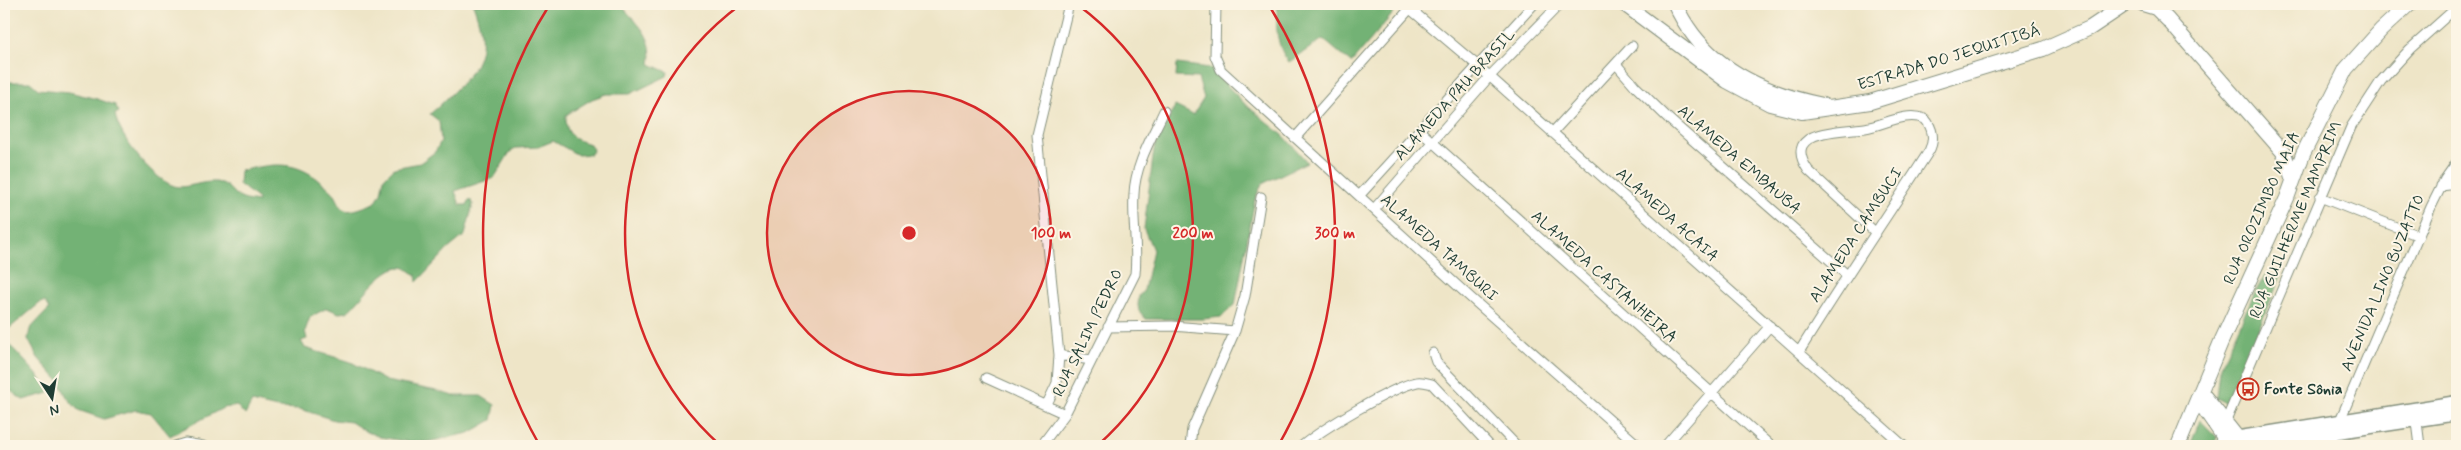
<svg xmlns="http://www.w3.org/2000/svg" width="2461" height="450" font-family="Mynerve,sans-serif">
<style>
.forest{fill:#73b274;stroke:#497854}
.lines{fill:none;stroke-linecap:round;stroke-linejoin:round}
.minor-casing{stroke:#86917e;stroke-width:11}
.secondary-casing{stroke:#86917e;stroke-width:15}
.primary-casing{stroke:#86917e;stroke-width:16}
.minor{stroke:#fff;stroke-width:9}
.secondary{stroke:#fff;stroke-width:12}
.primary{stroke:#fff;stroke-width:14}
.ring{fill:none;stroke:#d62828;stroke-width:2.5}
.labels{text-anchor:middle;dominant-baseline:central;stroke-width:4;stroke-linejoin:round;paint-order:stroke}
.street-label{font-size:16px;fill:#1f3d34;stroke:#fcf5e5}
.poi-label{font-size:16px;font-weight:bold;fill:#1f3d34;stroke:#fcf5e5;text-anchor:start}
.centre{fill:#d62828;stroke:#fcf5e5;stroke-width:2.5}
.ring-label{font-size:15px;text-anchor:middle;font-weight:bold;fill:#d62828;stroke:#fcf5e5;stroke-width:4;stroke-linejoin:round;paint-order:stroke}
</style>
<rect width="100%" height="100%" fill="#fcf5e5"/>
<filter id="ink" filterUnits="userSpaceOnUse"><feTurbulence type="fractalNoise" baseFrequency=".02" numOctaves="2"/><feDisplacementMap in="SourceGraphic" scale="10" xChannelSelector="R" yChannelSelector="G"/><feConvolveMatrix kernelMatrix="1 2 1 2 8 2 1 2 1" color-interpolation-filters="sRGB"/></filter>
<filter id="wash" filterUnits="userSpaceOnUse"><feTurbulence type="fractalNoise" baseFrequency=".0096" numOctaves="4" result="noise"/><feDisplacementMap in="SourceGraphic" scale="20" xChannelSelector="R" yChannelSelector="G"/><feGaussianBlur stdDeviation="1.12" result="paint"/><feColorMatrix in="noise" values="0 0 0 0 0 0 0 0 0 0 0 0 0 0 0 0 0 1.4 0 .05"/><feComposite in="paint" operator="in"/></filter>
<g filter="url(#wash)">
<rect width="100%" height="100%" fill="#eee5c7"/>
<path class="forest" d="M473 4H620C637 24 655 36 650 64L668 72 667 76 630 94H606L592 99 566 115C565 135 574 140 590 144L593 150 591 154 578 155 553 141 538 147 516 148 510 152 494 178 455 191 460 205H467L470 199 473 204 465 235 448 249 417 282 416 275C413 273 409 270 406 268 386 260 360 302 347 312L339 313 327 308 310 317 305 331 307 339 301 341 305 348 351 362 386 381 437 391 453 396H481L495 405 492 420 469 433 427 442H410L380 437 365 431 351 422 334 420 300 409 277 408 252 402 245 415 237 406 223 408 170 436 151 413 136 410 104 419 78 410 67 397 59 381 38 358 28 339 30 329 49 309 45 302 40 303 5 332V341C12 347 49 385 49 393L23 400 4 386V82H30L38 89 69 92 97 99 115 105 119 112 115 114C118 136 156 185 179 187 192 187 208 179 221 183 228 185 231 191 236 195 242 200 250 201 258 202V199L239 184 240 171C281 161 300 161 332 191 337 196 340 208 345 210 352 213 368 205 375 203L381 193 384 178 394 168 420 163 435 152 441 141 439 121 430 114C440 106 448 97 456 89 485 61 487 42 473 4Z
M1278 4H1401L1351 63 1323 39 1289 62C1276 47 1275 24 1278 4Z
M1177 64 1210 68 1245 104 1284 136 1307 162 1262 184 1255 199 1235 305 1221 317 1203 319H1146L1139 311 1138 305 1139 296 1144 290 1153 250 1144 229 1154 149 1175 106 1193 115 1204 98 1198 78 1176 77Z
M2265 275 2281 276 2227 403 2216 398 2219 370 2251 300Z
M2200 420 2217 437 2213 446H2190Z"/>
</g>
<g filter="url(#ink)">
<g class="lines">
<g class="minor-casing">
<path id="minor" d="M1216 4 1215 56 1221 70 1471 298 1639 446
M1409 8 1478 66 1904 446
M1616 64 1636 87 1671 121 1847 275
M1419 130 1771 446
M1552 133 1632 46
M1295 138 1414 4
M2441 186 2457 184
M1359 196 1534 4
M2320 197 2419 236
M1374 209 1489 77 1560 4
M1108 327 1172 326 1235 331
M1799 352C1841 284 1886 218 1929 151 1935 140 1933 128 1925 119 1905 111 1885 125 1865 128 1843 131 1780 129 1808 170L1876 233
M1433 353 1436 362 1517 446
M1059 355 1091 360
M986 378 1065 414
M1047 404 1057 383 1059 355 1037 135 1069 4
M2416 414 2420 446
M175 446 185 443 203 446
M1041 446 1065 414 1135 274C1138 247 1132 221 1134 194 1135 165 1152 137 1164 111
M1190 446 1192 429 1235 331 1245 296 1261 197
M1302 446C1322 429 1392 387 1417 382 1422 381 1428 383 1432 384L1490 446
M1665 446 1770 326
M2219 446 2226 421 2351 127 2381 81 2410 49 2457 7
M2329 446 2431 207 2445 179 2457 162"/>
</g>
<g class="secondary-casing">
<path id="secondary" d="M2228 439 2457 402
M2246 446 2457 414"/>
</g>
<g class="primary-casing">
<path id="primary" d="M1624 4 1727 81 1770 104 1802 112 1870 102 2043 49 2090 28 2126 4
M1675 4C1702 65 1761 93 1823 105
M2143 4 2156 8 2168 20 2284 153 2293 180
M2201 392 2244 446
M2198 400 2230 446
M2178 446 2221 342 2287 198 2303 154 2346 69 2381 30 2409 4"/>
</g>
<use href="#minor" class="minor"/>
<use href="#secondary" class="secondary"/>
<use href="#primary" class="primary"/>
</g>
</g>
<circle cx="909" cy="233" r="142" fill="#d62828" fill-opacity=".12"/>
<g class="ring">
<circle cx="909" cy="233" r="142"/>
<path d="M721 446A284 284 0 0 1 740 5M1078 5A284 284 0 0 1 1097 446"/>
<path d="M540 446A426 426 0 0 1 550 4M1268 4A426 426 0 0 1 1278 446"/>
</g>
<defs>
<g id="bus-ring" transform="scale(1.125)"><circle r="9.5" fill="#fcf5e5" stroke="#c8321e" stroke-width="1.5"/><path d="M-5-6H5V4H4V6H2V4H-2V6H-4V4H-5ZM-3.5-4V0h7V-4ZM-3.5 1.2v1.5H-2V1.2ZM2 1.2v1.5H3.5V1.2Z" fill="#c8321e"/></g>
</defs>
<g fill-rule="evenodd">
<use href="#bus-ring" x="2248" y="389"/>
</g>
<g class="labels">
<g class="street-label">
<text transform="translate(1949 58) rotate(-17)">ESTRADA DO JEQUITIBÁ</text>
<text transform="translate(1455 95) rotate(-48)">ALAMEDA PAU BRASIL</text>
<text transform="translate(1739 160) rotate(41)">ALAMEDA EMBAUBA</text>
<text transform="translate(2262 208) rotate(-66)">RUA OROZIMBO MAIA</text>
<text transform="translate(1667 215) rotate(42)">ALAMEDA ACAIA</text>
<text transform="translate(2296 220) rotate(-67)">RUA GUILHERME MAMPRIM</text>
<text transform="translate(1856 235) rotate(-57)">ALAMEDA CAMBUCI</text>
<text transform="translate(1439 248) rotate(42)">ALAMEDA TAMBURI</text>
<text transform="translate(1604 277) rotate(42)">ALAMEDA CASTANHEIRA</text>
<text transform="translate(2383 283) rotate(-67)">AVENIDA LINO BUZATTO</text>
<text transform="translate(1088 333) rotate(-64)">RUA SALIM PEDRO</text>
</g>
<g class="poi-label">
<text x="2264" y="389">Fonte Sônia</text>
</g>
</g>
<circle cx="909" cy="233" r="8" class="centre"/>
<g class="ring-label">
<text x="1051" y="238">100 m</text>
<text x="1193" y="238">200 m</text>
<text x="1335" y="238">300 m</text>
</g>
<rect width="2461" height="450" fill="none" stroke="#fcf5e5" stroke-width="20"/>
<g transform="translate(52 398) rotate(168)" stroke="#fcf5e5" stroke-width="4" paint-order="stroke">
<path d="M0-4L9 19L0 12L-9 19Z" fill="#1f3d34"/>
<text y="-8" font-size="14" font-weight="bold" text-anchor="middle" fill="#1f3d34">N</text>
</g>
</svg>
